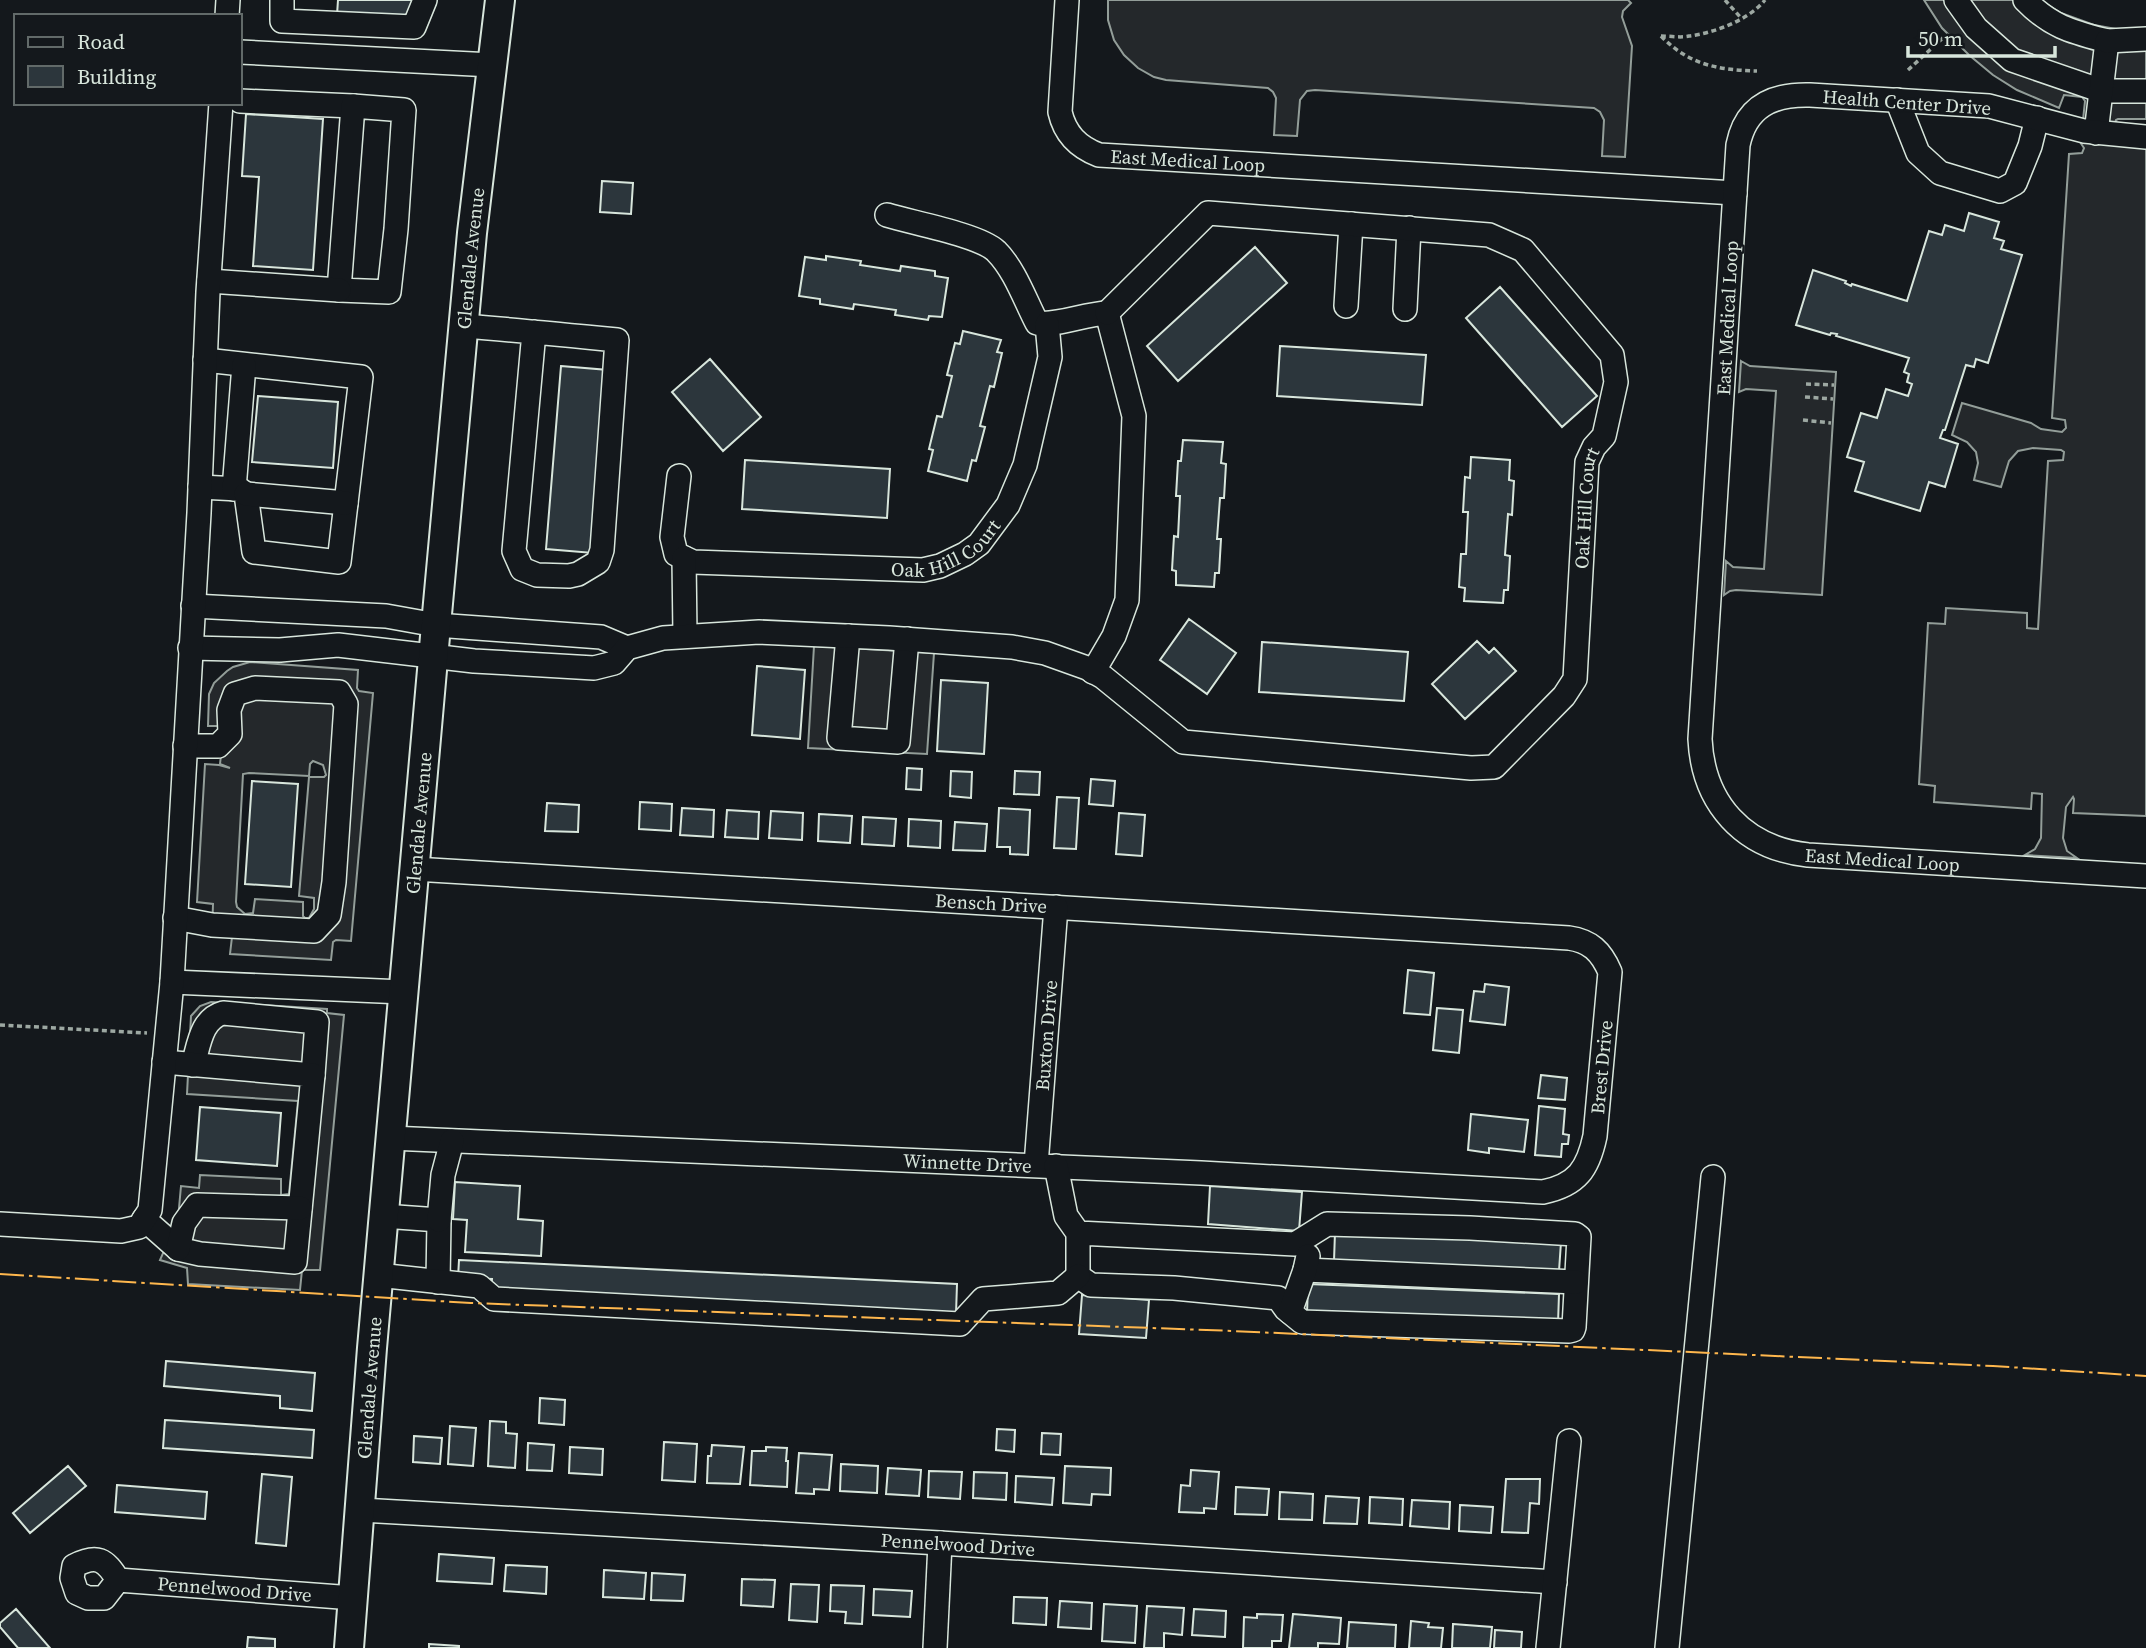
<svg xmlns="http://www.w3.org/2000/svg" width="2146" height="1648" font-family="'Source Serif 4',serif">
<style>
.parking{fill:#24282b;stroke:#939e99;stroke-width:2;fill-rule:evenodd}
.building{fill:#2c363c;stroke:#d8e6dc;stroke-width:2}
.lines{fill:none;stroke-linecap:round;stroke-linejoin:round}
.minor-casing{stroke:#d8e6dc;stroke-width:26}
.major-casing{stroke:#d8e6dc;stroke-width:32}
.path{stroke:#9da8a2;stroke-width:3.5;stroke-dasharray:5 3.5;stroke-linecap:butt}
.minor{stroke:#14181c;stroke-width:23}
.major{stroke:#14181c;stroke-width:28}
.power{stroke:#ffb74d;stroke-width:2;stroke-dasharray:24 5 3.5 5;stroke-linecap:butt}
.labels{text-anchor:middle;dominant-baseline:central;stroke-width:5;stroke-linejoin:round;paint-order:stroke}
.street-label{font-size:19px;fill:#d8e6dc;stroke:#14181c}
</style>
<rect width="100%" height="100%" fill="#14181c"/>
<path class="parking" d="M1108 0H1628L1631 3 1623 11 1622 17 1632 46 1625 157 1602 156 1604 120 1600 112 1594 108 1315 90 1307 91 1300 100 1297 136 1274 135 1276 98 1273 92 1268 88 1166 80 1154 77 1138 68 1124 55 1114 40 1108 20Z
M1924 0H2040L2061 13 2094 25 2116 29H2146V119H2118L2116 120 2115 123 2083 120 2085 101 2082 97 2064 95 2059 108 2017 90 1993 75 1969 55 1942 28Z
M2080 142 2146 148V816L2073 813 2074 799 2073 797 2066 807 2063 838 2067 851 2077 858 2025 855 2035 849 2041 838 2042 794 2032 793 2031 809 1934 802 1935 786 1919 784 1928 623 1945 624 1946 608 2027 613V628L2038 629 2048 461 2063 460 2064 452 2061 450 2033 448 2018 451 2009 461 2001 487 1974 480 1978 463 1976 452 1967 442 1952 435 1962 403 2031 423 2041 429 2062 432 2066 428 2065 420 2052 418 2069 154 2082 153 2084 148Z
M1741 361 1750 366 1836 372 1822 595 1736 590 1730 591 1724 595 1726 561 1733 567 1764 569 1776 391 1746 389 1739 392Z
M814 646 934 653 927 754 808 748Z
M250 662 358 670 357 688 359 691 373 693 351 941 336 940 333 942 331 960 230 954 232 937 212 935 213 904 197 902 205 764 219 765 230 768 220 764 224 728 220 726H208L209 694 214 683 227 671 233 667ZM313 761 323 765 326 775 324 777H309L299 896 314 898V909L309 918H305L303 916V902L255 899 253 913 245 914 237 907 236 902 243 774 249 773 309 776 310 764Z
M211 1002 327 1009V1013L344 1015 320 1270H302L300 1290 188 1284 187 1268 160 1260 178 1219 181 1186 199 1188 200 1175 281 1179V1195L289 1194 298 1101 187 1094 191 1016 200 1006Z"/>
<path class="building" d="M338 0H413L411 20 337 15Z
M246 114 323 119 313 270 253 266 259 177 242 176Z
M602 181 633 183 631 214 600 212Z
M1969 213 1999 222 1994 238 2004 241 2001 249 2022 255 1988 363 1976 359 1974 367 1966 365 1945 430H1943L1940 438 1958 444 1945 487 1929 482 1920 511 1855 491 1864 462 1847 457 1861 413 1877 418 1886 389 1908 396 1912 384 1907 382 1909 374 1904 372 1909 358 1836 336 1837 334 1831 333 1830 335 1796 325 1813 270 1846 281 1845 283 1851 286 1852 284 1907 301 1929 231 1942 235 1945 225 1964 231Z
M1255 247 1287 283 1178 381 1147 346Z
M826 256 861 261 860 265 900 271 901 266 935 271V276L948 278 942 317 929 316 928 320 895 315 896 310 854 304 853 309 820 304V299L799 296 805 257 826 260Z
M1500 287 1597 396 1562 427 1466 318Z
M963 331 1001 340 997 352 1002 353 994 387 990 386 980 426 985 427 976 461 972 460 967 481 928 471 933 450 929 449 937 416 942 417 952 376 947 375 955 343 960 344Z
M1280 346 1426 355 1422 405 1277 396Z
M710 359 761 417 723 451 672 392Z
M561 366 608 370 593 553 546 549Z
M258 396 338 402 333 468 252 462Z
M1183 440 1223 442 1221 463 1226 464 1224 498H1220L1217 539H1221L1219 573H1215L1214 587 1176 585V571L1172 570 1174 536 1178 537 1180 496H1176L1178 461H1181Z
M1471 457 1510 460 1509 480 1514 481 1512 515 1508 514 1505 555 1510 556 1508 590H1504L1503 603 1464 601 1465 588 1459 587 1461 554H1466L1468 512H1463L1465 477 1470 478Z
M745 460 890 469 887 518 742 509Z
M1189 619 1236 653 1207 694 1160 660Z
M1477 641 1489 653 1494 648 1516 671 1465 719 1432 684Z
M1262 642 1408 652 1404 701 1259 692Z
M757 666 805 670 800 739 752 735Z
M941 680 988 683 984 754 937 751Z
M907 768 922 769 921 790 906 789Z
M951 771 972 772 971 798 950 796Z
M1015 771 1040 772 1039 795 1014 794Z
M1091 779 1115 781 1113 806 1089 804Z
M252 781 298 784 291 887 245 884Z
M1057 797 1079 798 1076 849 1054 848Z
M640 802 672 804 671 831 639 829Z
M547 803 579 805 578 832 545 831Z
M682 808 714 810 713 837 680 835Z
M999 808 1030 810 1028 855 1010 854V847H997Z
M727 810 759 812 758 839 725 837Z
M771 811 803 813 802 840 769 838Z
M1119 813 1145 815 1142 856 1116 854Z
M819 814 852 816 850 843 818 841Z
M863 817 896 819 894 846 862 844Z
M909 819 941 821 940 848 908 846Z
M955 822 987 824 985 851 953 850Z
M1408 970 1434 973 1430 1015 1404 1013Z
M1485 984 1509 987 1505 1025 1470 1021 1474 991 1484 992Z
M1437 1008 1463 1010 1459 1053 1433 1050Z
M1541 1075 1567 1078 1565 1100 1538 1098Z
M1539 1106 1565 1109 1563 1134 1569 1135 1568 1144H1562L1561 1157 1535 1155Z
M200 1107 281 1113 277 1166 196 1160Z
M1471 1114 1528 1120 1524 1152 1489 1148V1153L1468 1150Z
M455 1182 520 1186 518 1219 543 1221 541 1256 465 1252 467 1220 453 1219Z
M1210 1186 1302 1192 1299 1231 1208 1224Z
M1335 1232 1561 1242 1559 1271 1334 1261Z
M459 1260 957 1284 956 1314 491 1291 492 1279 458 1278Z
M1308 1284 1559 1294 1558 1324 1307 1313Z
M1082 1295 1149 1300 1146 1338 1079 1334Z
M166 1361 315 1373 312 1411 280 1408V1396L164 1386Z
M540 1398 565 1400 564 1425 539 1423Z
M165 1420 314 1430 312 1458 163 1448Z
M490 1421 506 1422V1433L517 1434 515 1468 488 1466Z
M450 1426 476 1428 473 1466 448 1464Z
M997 1429 1015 1430 1014 1452 996 1450Z
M1042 1433 1061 1434 1060 1455 1041 1454Z
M414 1436 442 1438 440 1464 413 1462Z
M664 1442 697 1444 695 1482 662 1480Z
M528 1443 554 1445 552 1471 527 1470Z
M712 1445 744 1447 740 1484 707 1483 708 1456H711Z
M570 1447 603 1449 602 1475 569 1473Z
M766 1447 787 1448 786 1461H788L787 1487 750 1485 752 1451H766Z
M799 1453 832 1455 829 1490 814 1489V1494L796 1493Z
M841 1464 878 1466 877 1493 840 1491Z
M68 1466 86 1486 30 1533 13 1513Z
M1065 1466 1111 1468 1110 1495 1092 1494 1091 1505 1063 1503Z
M888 1468 921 1470 919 1496 886 1494Z
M1191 1470 1219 1472 1216 1509 1204 1508V1513L1179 1512 1181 1485 1190 1486Z
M929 1471 962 1472 960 1499 928 1497Z
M974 1472 1007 1473 1006 1500 973 1498Z
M262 1474 292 1477 286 1546 256 1543Z
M1016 1476 1054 1478 1052 1505 1015 1502Z
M1506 1479H1540L1539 1504 1530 1503 1528 1533 1502 1532Z
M117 1485 207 1492 205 1519 115 1512Z
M1236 1487 1269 1489 1267 1515 1235 1514Z
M1280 1492 1313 1494 1312 1520 1279 1519Z
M1326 1496 1359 1498 1357 1524 1324 1523Z
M1370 1497 1403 1499 1402 1525 1369 1523Z
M1412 1500 1450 1502 1449 1529 1410 1526Z
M1460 1505 1493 1507 1491 1533 1459 1531Z
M439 1554 494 1558 492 1584 437 1581Z
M506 1565 547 1567 546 1594 504 1591Z
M604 1570 646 1573 644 1599 603 1597Z
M652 1573 685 1575 683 1601 651 1600Z
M742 1579 775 1580 773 1607 741 1605Z
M791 1584 819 1585 817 1622 789 1620Z
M831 1585 864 1586 862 1624 845 1623 846 1612 830 1611Z
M874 1589 912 1591 910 1617 873 1615Z
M1014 1597 1047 1598 1046 1625 1013 1623Z
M1060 1601 1092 1603 1091 1629 1058 1627Z
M1104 1604 1137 1606 1135 1643 1102 1641Z
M1147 1606 1184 1608 1182 1635 1164 1633V1648H1144Z
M16 1609 50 1648H18L0 1627V1623Z
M1194 1609 1226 1611 1225 1637 1192 1635Z
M1257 1614 1283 1615 1281 1641H1272V1648H1243L1244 1617 1257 1618Z
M1293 1614 1341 1618 1339 1644 1318 1643V1648H1289Z
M1411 1621 1429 1623 1428 1627 1443 1628 1441 1648H1409Z
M1349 1622 1396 1625 1395 1648H1347Z
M1453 1624 1492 1627 1490 1648H1452Z
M1495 1630 1522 1632 1521 1648H1494Z
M248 1637 275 1639V1648H247Z
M429 1644 459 1646V1648H429Z"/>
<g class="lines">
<g class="minor-casing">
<g id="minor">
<path d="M282 0V21L414 27 425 0"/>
<path id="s1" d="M1067 0 1060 112C1065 134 1078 147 1099 155L1735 193"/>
<path d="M1956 0 1976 28 2012 60 2102 91H2146"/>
<path d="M2025 0C2051 27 2073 32 2107 41L2096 133"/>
<path d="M227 16 228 0"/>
<path d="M2107 41 2146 39"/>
<path d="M240 52 492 65"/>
<path d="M1897 100 1918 153 1940 173 2000 191 2015 183 2030 146 2037 118"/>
<path d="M240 101 353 106"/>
<path d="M353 106 404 110 396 229 389 292 339 290Z"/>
<path id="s2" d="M2146 137 2084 131 1989 106 1810 95C1773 94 1746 106 1738 145L1700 739C1703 803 1743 848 1808 855L2146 876"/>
<path d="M887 215C913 223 979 235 996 251 1015 270 1025 300 1037 323 1058 326 1084 314 1107 313L1134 416 1127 600 1114 636 1093 672"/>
<path d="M209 281 339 290"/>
<path d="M1346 306 1351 224"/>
<path d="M1405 309 1409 228"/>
<path d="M464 326C515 330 566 335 617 340L602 550 598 562 578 574 569 576 537 575 522 569 514 551 534 332"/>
<path id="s3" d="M679 476 672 537 676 554 693 562 923 570 940 566 965 554 979 544 1008 505 1025 465 1050 357 1047 324"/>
<path d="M200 487 239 489 246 494 254 552 339 562 361 377 205 360"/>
<path d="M234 489 244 365"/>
<path d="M246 494 346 503"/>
<path d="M684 558 685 636"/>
<path d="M193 606 386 616 436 625 601 637 627 648"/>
<path d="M848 636 839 738 898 742 907 639"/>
<path id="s4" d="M190 648 280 650 338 645 474 661 594 668 614 663 627 648 663 638 759 632 889 638 1012 647 1045 653 1087 668 1103 677 1183 742 1471 768 1494 767 1564 696 1575 679 1587 462 1594 447 1604 436 1616 382 1612 355 1523 250 1489 235 1208 213 1107 313"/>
<path d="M175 918 212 925 314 931 329 915 334 882 346 704 339 692 255 688 235 694 229 710 230 734 218 746H185"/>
<path d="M172 982 403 992"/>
<path d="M193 1065C199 1045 201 1019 223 1013L317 1022 313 1075"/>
<path id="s5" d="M390 1138 1201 1173 1543 1192C1577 1185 1588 1169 1595 1136L1610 972C1601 951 1590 941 1569 938L414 869"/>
<path id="s6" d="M1036 1165 1056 907"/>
<path d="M1056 1166 1066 1216 1078 1233 1295 1244 1327 1224 1470 1228 1575 1234 1579 1237 1574 1327 1573 1330 1569 1331 1302 1322 1286 1309 1278 1298 1174 1288 1091 1285 1078 1276V1233"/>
<path d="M383 1216 439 1220 438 1282"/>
<path d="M144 1219 178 1249 200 1254 295 1262 313 1075 164 1062"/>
<path d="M439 1220 443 1175 452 1141"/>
<path d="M0 1224 121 1231 139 1227 150 1210 172 982 199 513 208 292 221 103"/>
<path d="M178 1249 184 1223 197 1205 300 1208"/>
<path d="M1305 1270 1576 1282"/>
<path d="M378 1275 479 1286 494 1299 960 1324 983 1299 1058 1293 1078 1276"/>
<path d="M1290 1312 1305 1270 1308 1256"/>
<path id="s7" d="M361 1510 940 1543 1555 1582"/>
<path id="s8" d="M118 1580 104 1598H88L77 1593 72 1578 74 1566C97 1554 105 1559 118 1580L353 1598"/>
<path d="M935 1648 940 1543"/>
<path d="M1548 1648 1569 1441"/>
<path d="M1667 1648 1713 1177"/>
</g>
</g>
<g class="major-casing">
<g id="major">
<path id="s9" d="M349 1648 372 1348 436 625 472 233 500 0"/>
</g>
</g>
<path class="path" d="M1725 0 1741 18
M1661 36C1670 36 1681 38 1689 36 1714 33 1749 20 1765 0
M1661 36C1689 65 1718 70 1757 71
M1908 70 1944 37
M1806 384 1834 385
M1805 397 1833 399
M1803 420 1831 423
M0 1025 147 1033"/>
<use href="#minor" class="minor"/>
<use href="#major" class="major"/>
<path class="power" d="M0 1274 471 1303 1233 1331 1993 1366 2146 1376"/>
</g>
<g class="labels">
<g class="street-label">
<text transform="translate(1907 102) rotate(4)">Health Center Drive</text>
<text stroke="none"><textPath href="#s1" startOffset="262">East Medical Loop</textPath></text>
<text stroke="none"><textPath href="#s9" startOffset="1395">Glendale Avenue</textPath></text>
<text transform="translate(1727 318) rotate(-87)">East Medical Loop</text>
<text stroke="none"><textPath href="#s4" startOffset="1636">Oak Hill Court</textPath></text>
<text stroke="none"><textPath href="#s3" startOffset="357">Oak Hill Court</textPath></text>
<text stroke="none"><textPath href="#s9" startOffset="828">Glendale Avenue</textPath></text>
<text stroke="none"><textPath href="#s2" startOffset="1281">East Medical Loop</textPath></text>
<text transform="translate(991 903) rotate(3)">Bensch Drive</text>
<text stroke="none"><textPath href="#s6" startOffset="130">Buxton Drive</textPath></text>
<text stroke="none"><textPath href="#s5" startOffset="1306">Brest Drive</textPath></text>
<text stroke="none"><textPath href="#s5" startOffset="578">Winnette Drive</textPath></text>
<text stroke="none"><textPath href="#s9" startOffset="261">Glendale Avenue</textPath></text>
<text stroke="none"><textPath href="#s7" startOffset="598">Pennelwood Drive</textPath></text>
<text stroke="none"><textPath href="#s8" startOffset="250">Pennelwood Drive</textPath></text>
</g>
</g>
<rect x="14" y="14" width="228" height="91" fill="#14181c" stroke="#626a69" stroke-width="2"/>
<rect x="28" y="37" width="35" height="10" fill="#14181c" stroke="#626a69" stroke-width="2"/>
<text x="77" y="49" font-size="21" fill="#d8e6dc">Road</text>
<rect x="28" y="66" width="35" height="21" fill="#2c363c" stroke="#626a69" stroke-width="2"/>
<text x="77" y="84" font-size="21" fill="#d8e6dc">Building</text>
<path d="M1908 46v10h147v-10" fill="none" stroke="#d8e6dc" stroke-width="3.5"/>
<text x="1918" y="46" font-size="21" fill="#d8e6dc" stroke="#14181c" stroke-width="5" paint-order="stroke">50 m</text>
</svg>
